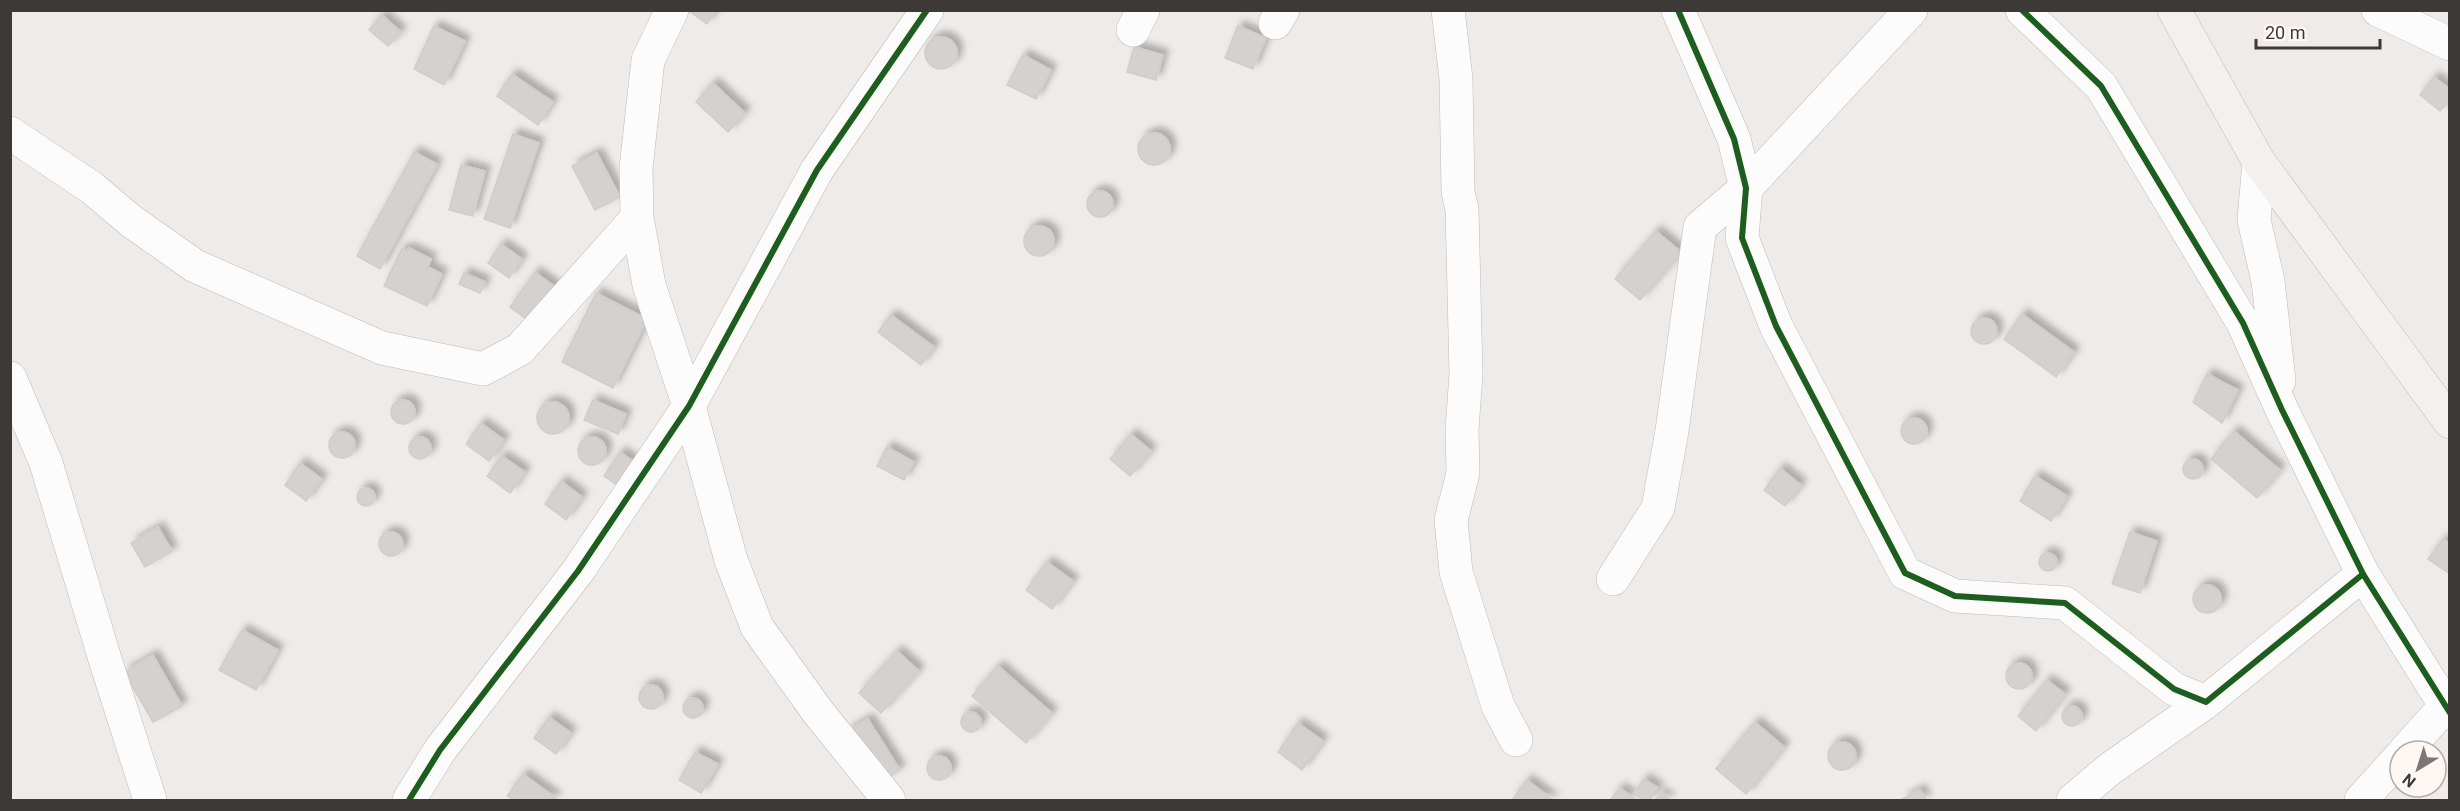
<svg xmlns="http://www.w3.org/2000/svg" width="2460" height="811" font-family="Roboto,sans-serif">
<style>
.building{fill:#d4d1cf;stroke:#d0cdcb;stroke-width:1.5;filter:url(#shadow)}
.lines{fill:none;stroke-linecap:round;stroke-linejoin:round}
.street-casing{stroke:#bebbb9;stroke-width:34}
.secondary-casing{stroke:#bebbb9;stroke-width:34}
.street{stroke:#fdfcfc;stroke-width:33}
.secondary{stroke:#f5f0f0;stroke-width:33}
.cycleway-casing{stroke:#fef8f4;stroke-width:10}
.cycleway{stroke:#1b5e20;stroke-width:6}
</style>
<defs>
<filter id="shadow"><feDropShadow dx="5.5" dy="-5.5" stdDeviation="3" flood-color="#0004"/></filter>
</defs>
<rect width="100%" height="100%" fill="#efebe8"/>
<path class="building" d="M688 10H716L707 24Z
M382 15 401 32 388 46 369 30Z
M434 26 465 41 444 85 414 69Z
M1238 26 1266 38 1253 69 1225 58Z
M925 53a16 16 0 1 1 32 0a16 16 0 1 1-32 0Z
M1134 47 1163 55 1156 80 1127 72Z
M1023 55 1051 70 1036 99 1007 85Z
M512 74 553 102 538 125 497 96Z
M2434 77 2450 89V99L2440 111 2420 95Z
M713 83 745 113 728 132 696 102Z
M1138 149a16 16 0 1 1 32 0a16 16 0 1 1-32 0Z
M513 134 539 143 510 228 484 219Z
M414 152 437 164 380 269 357 256Z
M597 153 620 197 595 210 572 166Z
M461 165 485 171 473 216 449 210Z
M1087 204a13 13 0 1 1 26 0a13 13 0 1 1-26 0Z
M1024 241a15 15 0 1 1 30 0a15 15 0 1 1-30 0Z
M1656 231 1681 252 1640 300 1615 279Z
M501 244 522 259 509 278 488 263Z
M402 248 407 251 409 248 431 259 428 267 442 274 427 306 384 286Z
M535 272 558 289 533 324 510 307Z
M464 273 485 282 480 293 459 284Z
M596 293 647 319 613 388 562 362Z
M2022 314 2074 352 2056 377 2004 339Z
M891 315 934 347 921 365 878 332Z
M1971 331a13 13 0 1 1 26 0a13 13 0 1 1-26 0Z
M2207 374 2238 390 2222 423 2193 402Z
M391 412a12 12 0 1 1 24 0a12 12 0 1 1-24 0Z
M593 400 626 414 618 434 584 420Z
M537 418a16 16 0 1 1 32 0a16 16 0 1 1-32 0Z
M1901 431a13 13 0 1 1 26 0a13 13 0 1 1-26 0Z
M481 423 504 440 489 461 466 444Z
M2234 431 2280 470 2257 498 2211 459Z
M329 445a13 13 0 1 1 26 0a13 13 0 1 1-26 0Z
M1131 434 1151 451 1130 476 1110 459Z
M409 448a11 11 0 1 1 22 0a11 11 0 1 1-22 0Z
M578 451a14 14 0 1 1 28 0a14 14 0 1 1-28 0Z
M887 447 914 462 904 480 877 466Z
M620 452 642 467 626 491 604 476Z
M502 456 525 472 510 493 487 476Z
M2183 469a10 10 0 1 1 20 0a10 10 0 1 1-20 0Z
M300 463 322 479 306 501 285 485Z
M1780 468 1801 485 1785 506 1764 490Z
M2035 476 2067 496 2051 521 2020 501Z
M561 481 582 497 566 520 545 504Z
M357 497a9 9 0 1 1 18 0a9 9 0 1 1-18 0Z
M158 527 172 551 145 567 131 543Z
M379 544a12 12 0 1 1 24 0a12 12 0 1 1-24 0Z
M2130 532 2157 541 2140 593 2112 584Z
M2443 539 2450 544V574L2428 559Z
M2039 562a9 9 0 1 1 18 0a9 9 0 1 1-18 0Z
M1047 562 1073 581 1052 609 1026 590Z
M2193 599a14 14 0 1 1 28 0a14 14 0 1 1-28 0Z
M242 630 278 650 256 690 219 670Z
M897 651 919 671 881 713 859 693Z
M153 655 182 706 153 722 124 672Z
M2006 676a13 13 0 1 1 26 0a13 13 0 1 1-26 0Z
M998 666 1052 713 1026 743 972 696Z
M2047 680 2065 694 2036 731 2018 716Z
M639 697a12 12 0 1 1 24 0a12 12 0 1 1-24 0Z
M683 708a10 10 0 1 1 20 0a10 10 0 1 1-20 0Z
M2062 716a10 10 0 1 1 20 0a10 10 0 1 1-20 0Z
M961 722a10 10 0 1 1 20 0a10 10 0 1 1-20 0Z
M549 717 571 733 556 754 534 738Z
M868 719 900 770 879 783 847 731Z
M1755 722 1784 747 1746 794 1716 769Z
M1298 723 1323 741 1302 770 1278 752Z
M1828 756a14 14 0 1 1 28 0a14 14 0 1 1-28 0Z
M695 752 718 764 701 793 679 780Z
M927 768a12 12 0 1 1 24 0a12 12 0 1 1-24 0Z
M523 774 556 798 554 800H514L507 796Z
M1644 779 1658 788 1649 800H1644L1634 794Z
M1527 780 1553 800H1512Z
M1620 788 1636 800H1610Z
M1920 790 1926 800H1903L1902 799Z
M1661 793 1670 800H1655Z"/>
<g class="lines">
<g class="street-casing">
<path id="street" d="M672 10 648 60 636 168 637 218 649 285 689 406 731 560 757 627 818 712 889 800
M1448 10 1456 79 1458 192 1462 209 1466 374 1462 430 1463 473 1451 520 1456 572 1498 706 1516 740
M1678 10 1734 139 1746 188 1742 238 1776 326 1905 573 1955 596 2065 603 2174 689 2206 702 2363 574
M2022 10 2101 86 2137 146 2243 323 2282 410 2363 574 2450 713
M2378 10 2450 44
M1275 23 1283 10
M1133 30 1143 10
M10 133 92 188 131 221 195 266 382 348 483 369 520 349 637 218
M2259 162 2254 220 2268 281 2279 381
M10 378 46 463 104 656 150 800
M1613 579 1658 508 1672 431 1700 227 1746 188 1911 10
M2405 751 2450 701
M409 800 440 750 578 571 689 406 817 170 927 10
M2073 800 2111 768 2206 702
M2361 800 2400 757"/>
</g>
<g class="secondary-casing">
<path id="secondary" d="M2174 10 2259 162 2450 422"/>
</g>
<use href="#street" class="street"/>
<use href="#secondary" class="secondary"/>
<g class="cycleway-casing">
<path id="cycleway" d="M1678 10 1734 139 1746 188 1742 238 1776 326 1905 573 1955 596 2065 603 2174 689 2206 702 2363 574
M2022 10 2101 86 2137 146 2243 323 2282 410 2363 574 2450 713
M409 800 440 750 578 571 689 406 817 170 927 10"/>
</g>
<use href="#cycleway" class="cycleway"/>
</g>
<rect width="2460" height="811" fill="none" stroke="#3c3937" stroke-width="24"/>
<g transform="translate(2418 769) rotate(218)"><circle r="28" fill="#fef8f4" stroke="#b0aca8" stroke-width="1.5"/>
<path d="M0-4.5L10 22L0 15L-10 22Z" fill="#7b7775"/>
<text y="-9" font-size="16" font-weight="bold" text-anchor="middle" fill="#3c3937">N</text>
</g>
<path d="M2256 39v9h124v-9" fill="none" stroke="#3c3937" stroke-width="3"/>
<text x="2265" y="39" font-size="18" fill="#3c3937" stroke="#fef8f4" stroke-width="4.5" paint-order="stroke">20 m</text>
</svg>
